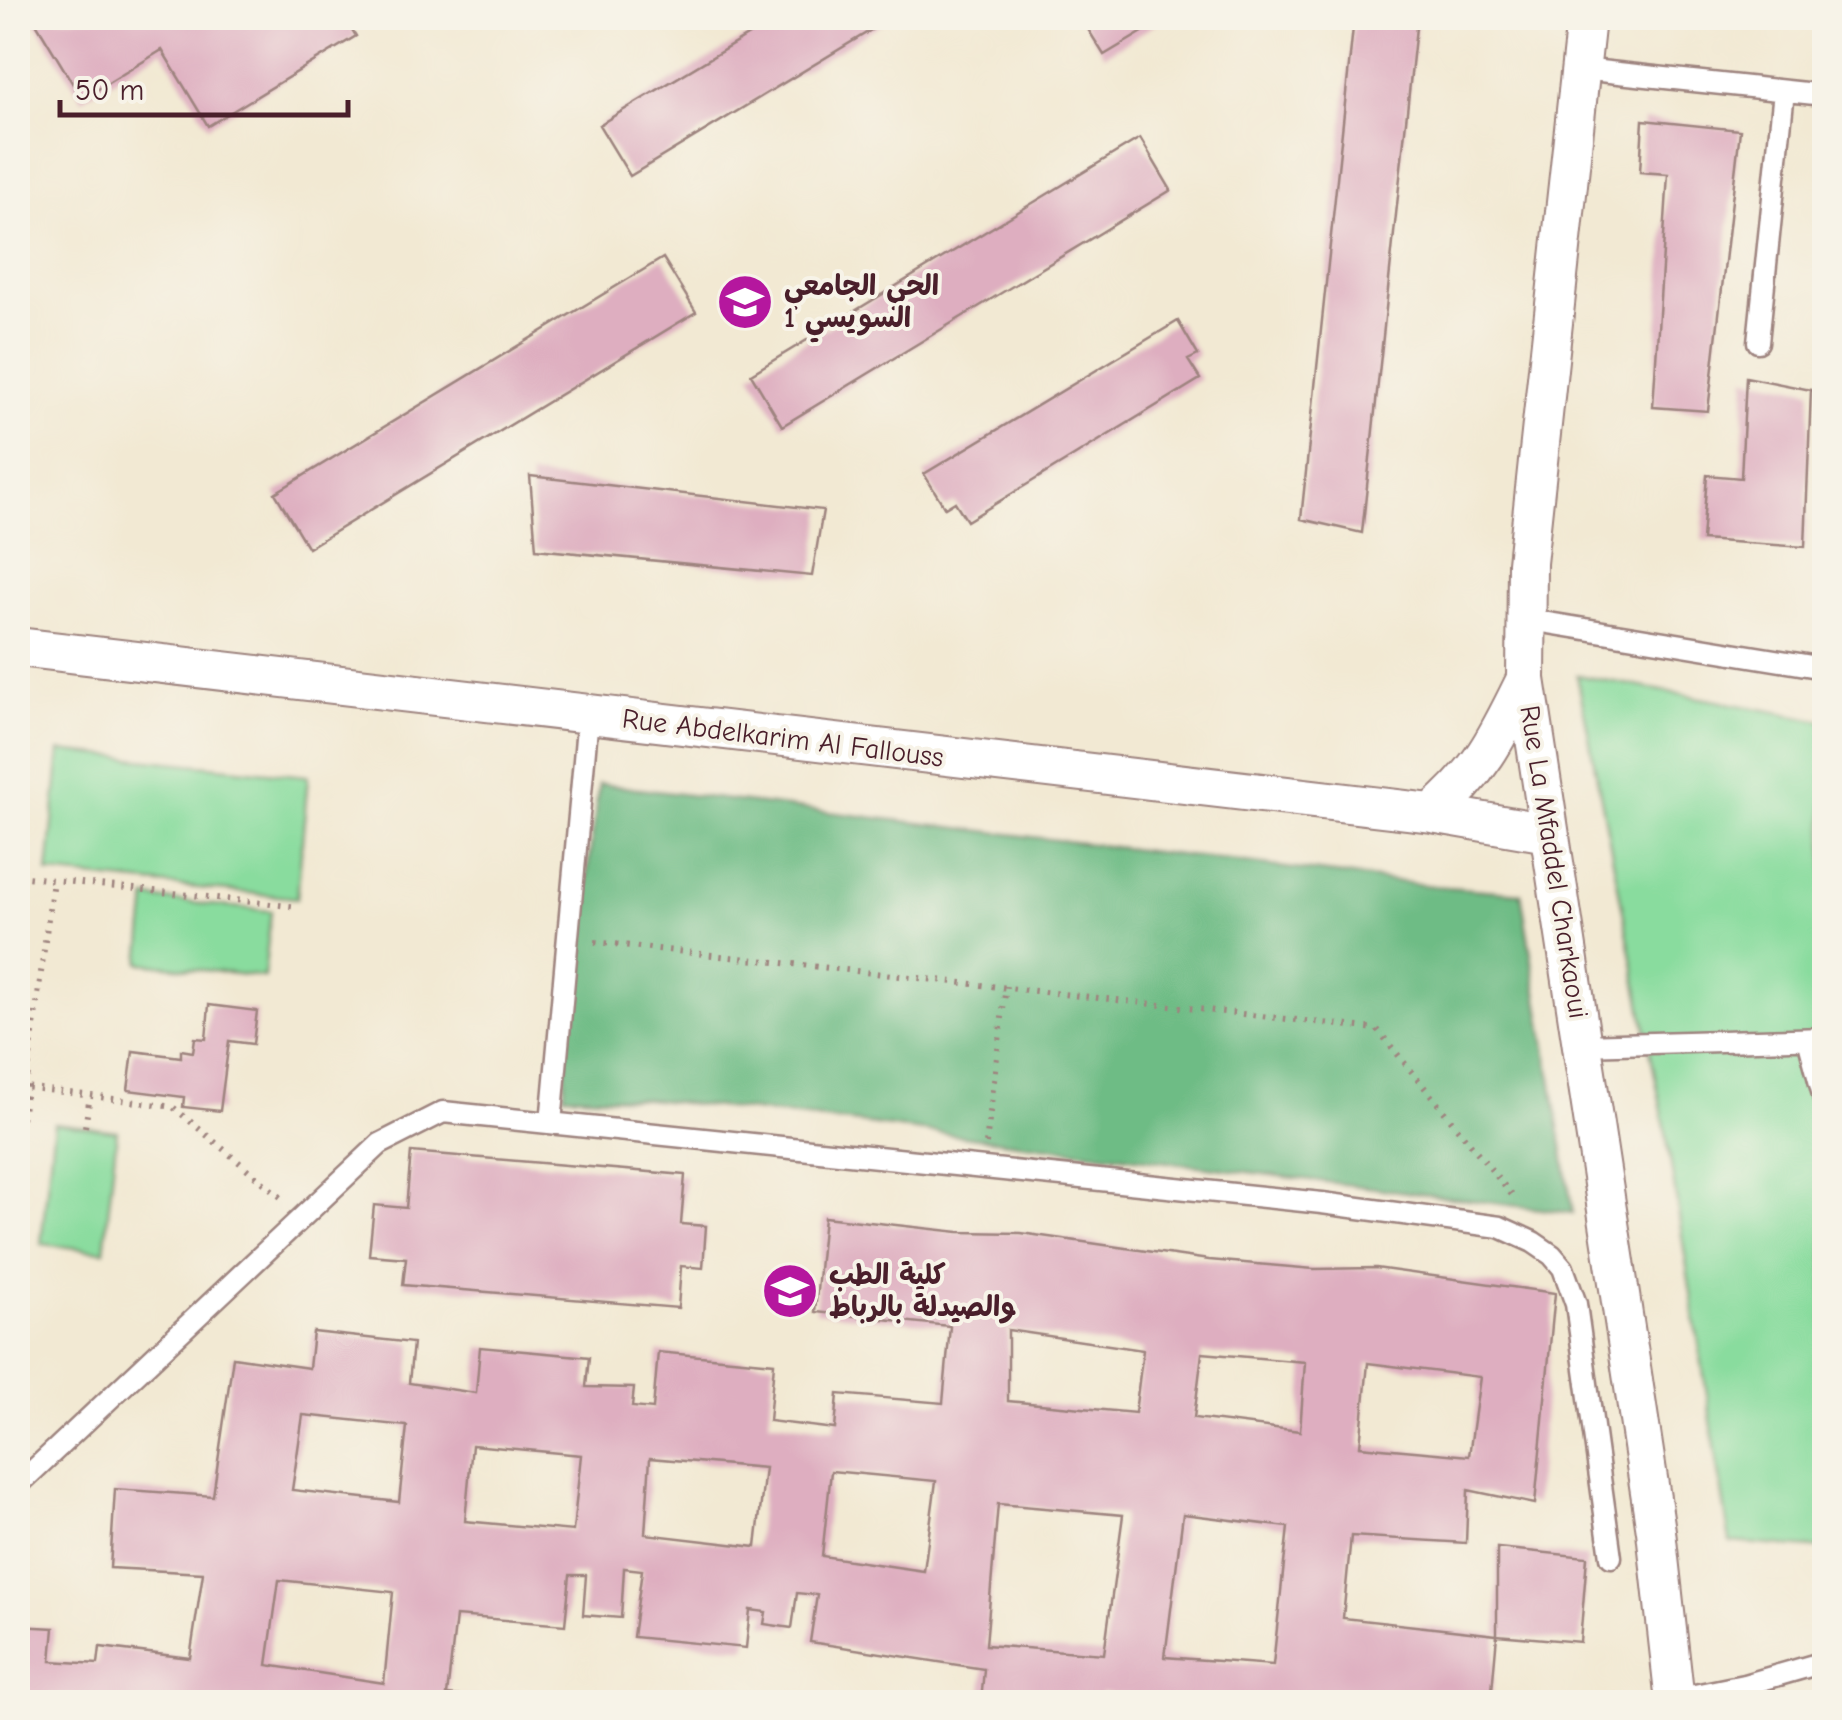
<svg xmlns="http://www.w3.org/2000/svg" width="1842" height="1720" font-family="'Comic Neue','Playpen Sans Arabic',sans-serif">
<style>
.green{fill:#89dc9e;stroke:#6a7e64;stroke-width:2.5}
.forest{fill:#6ebc85;stroke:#5c6e58;stroke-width:2.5}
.building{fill:#deaec0;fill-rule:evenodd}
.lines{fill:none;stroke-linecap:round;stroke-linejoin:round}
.service-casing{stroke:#9e847f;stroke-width:25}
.minor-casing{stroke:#9e847f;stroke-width:42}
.path{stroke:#9e847f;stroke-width:6;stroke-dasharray:2.5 8;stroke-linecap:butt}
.service{stroke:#fff;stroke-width:20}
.minor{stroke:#fff;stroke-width:38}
.labels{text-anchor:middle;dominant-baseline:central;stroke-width:8;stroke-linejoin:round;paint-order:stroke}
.poi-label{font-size:28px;font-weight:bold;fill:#4a1f2b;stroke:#f7f3e8;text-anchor:start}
.street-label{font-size:28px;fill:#4a1f2b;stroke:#f7f3e8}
</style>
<rect width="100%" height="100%" fill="#f7f3e8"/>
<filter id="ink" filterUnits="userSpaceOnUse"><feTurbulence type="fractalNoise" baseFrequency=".01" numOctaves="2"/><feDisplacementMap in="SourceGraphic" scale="20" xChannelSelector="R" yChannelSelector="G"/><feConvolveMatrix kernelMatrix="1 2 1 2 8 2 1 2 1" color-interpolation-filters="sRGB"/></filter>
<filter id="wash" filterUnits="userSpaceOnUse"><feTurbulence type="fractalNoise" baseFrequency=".0048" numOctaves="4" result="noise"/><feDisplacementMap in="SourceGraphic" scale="40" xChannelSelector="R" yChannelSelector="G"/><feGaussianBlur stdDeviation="2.25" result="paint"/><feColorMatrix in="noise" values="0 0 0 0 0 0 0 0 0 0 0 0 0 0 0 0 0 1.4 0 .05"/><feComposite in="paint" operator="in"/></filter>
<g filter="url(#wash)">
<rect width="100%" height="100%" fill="#f2e9d3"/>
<path class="green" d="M1577 675 1824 721V1549L1730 1542 1665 1127Z
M60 751 308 776 297 898 48 873Z
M147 898 271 911 264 977 140 963Z
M54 1123 117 1131 104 1251 41 1244Z"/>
<path class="forest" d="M599 784 1434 886 1521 893 1573 1213 859 1123 647 1099 564 1095 569 1016Z"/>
<g id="blocks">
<path class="building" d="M33 18H345L356 36 208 126 162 50 82 99Z
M777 18H891L630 176 599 125Z
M1081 18H1166L1104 55Z
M1354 18H1417L1362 533 1301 519Z
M1643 120 1740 130 1708 411 1653 407 1668 174 1640 172Z
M1140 138 1171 190 782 426 751 374Z
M663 258 696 312 308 548 275 493Z
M1178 321 1198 355 1188 360 1200 379 967 521 955 502 945 508 924 474Z
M1746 377 1811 390 1805 547 1702 540 1707 475 1741 478Z
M530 476 823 510 812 576 536 549Z
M209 1005 257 1011 253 1044 229 1041 220 1111 183 1107 184 1097 128 1090 133 1051 181 1057V1050L193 1052 195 1038 206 1039Z
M411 1152 685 1175 681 1224 706 1226 703 1268 681 1266 678 1308 403 1285 406 1258 369 1255 374 1205 406 1208Z
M824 1217 959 1232 1021 1233 1209 1260 1314 1269 1376 1268 1555 1293 1535 1504 1468 1490 1466 1543 1351 1536 1343 1618 1497 1635V1548L1587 1557 1580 1642 1497 1635 1491 1702H1162V1699L1101 1692V1702H981L984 1669 810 1642 817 1595 797 1593 792 1628 764 1624 766 1612 750 1610 746 1648 633 1637 642 1570 624 1568 621 1618 583 1615 586 1575H570L565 1625 456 1616 447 1695 503 1700V1702H93L94 1698 50 1695V1702H18V1626L54 1628 51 1661 98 1664 100 1647 190 1658 203 1573 110 1568 115 1489 213 1496 233 1357 309 1368 313 1332 413 1343 409 1383 476 1393 480 1347 589 1357 586 1387 634 1388 632 1407 653 1409 658 1352 774 1363 769 1421 835 1429 838 1394 943 1403 950 1326 815 1312ZM1008 1330 1143 1350 1135 1413 1008 1401ZM1202 1353 1305 1362 1300 1431 1194 1418ZM1368 1363 1480 1377 1469 1456 1360 1446ZM303 1415 407 1426 399 1502 292 1490ZM472 1445 581 1455 573 1531 465 1521ZM650 1458 765 1468 756 1547 645 1534ZM831 1471 936 1481 924 1571 822 1556ZM998 1504 1123 1515 1104 1654 986 1645ZM1183 1514 1288 1527 1273 1665 1165 1657ZM279 1580 393 1592 384 1683 267 1665Z"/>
</g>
</g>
<g filter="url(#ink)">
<use href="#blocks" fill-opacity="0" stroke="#9e847f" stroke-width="2.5"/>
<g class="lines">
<g class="service-casing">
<path id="service" d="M1581 69 1824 95
M1758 342 1784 91
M1524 619 1824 668
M1808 1039 1824 1099
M1583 1045 1824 1038
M551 1123 588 716
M18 1485 380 1144 443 1112 1322 1203 1500 1227 1533 1242 1552 1255 1563 1268 1576 1304 1611 1557
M1675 1699 1744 1685 1824 1662"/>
</g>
<g class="minor-casing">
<path id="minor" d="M1586 18 1527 563 1526 679 1656 1531 1675 1702
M18 647 1432 813 1548 833
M1432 813C1482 771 1498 736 1526 679"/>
</g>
<path class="path" d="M18 876 298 907
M595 942 1377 1029 1516 1200
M18 1086 173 1107 283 1199
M85 1127 90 1096
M986 1144 1006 986
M18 1150 53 880"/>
<use href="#service" class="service"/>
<use href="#minor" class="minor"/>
</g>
</g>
<defs>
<g id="university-disc" transform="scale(2.875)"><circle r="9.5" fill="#b5179e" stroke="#f7f3e8"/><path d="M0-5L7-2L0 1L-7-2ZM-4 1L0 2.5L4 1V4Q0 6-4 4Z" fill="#fff"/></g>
</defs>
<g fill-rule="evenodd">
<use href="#university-disc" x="745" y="302"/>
<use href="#university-disc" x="790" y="1291"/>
</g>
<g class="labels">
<g class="poi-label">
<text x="784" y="286">الحي الجامعي<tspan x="784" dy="32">السويسي 1</tspan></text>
<text x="829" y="1275">كلية الطب<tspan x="829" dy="32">والصيدلة بالرباط</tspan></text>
</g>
<g class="street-label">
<text transform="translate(783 738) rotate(7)">Rue Abdelkarim Al Fallouss</text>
<text transform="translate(1554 862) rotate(81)">Rue La Mfaddel Charkaoui</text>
</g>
</g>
<rect width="1842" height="1720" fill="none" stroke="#f7f3e8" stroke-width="60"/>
<path d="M60 100v15h288v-15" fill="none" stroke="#4a1f2b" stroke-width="5"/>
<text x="75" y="100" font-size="30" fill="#4a1f2b" stroke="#f7f3e8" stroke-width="8" paint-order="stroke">50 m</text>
</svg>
